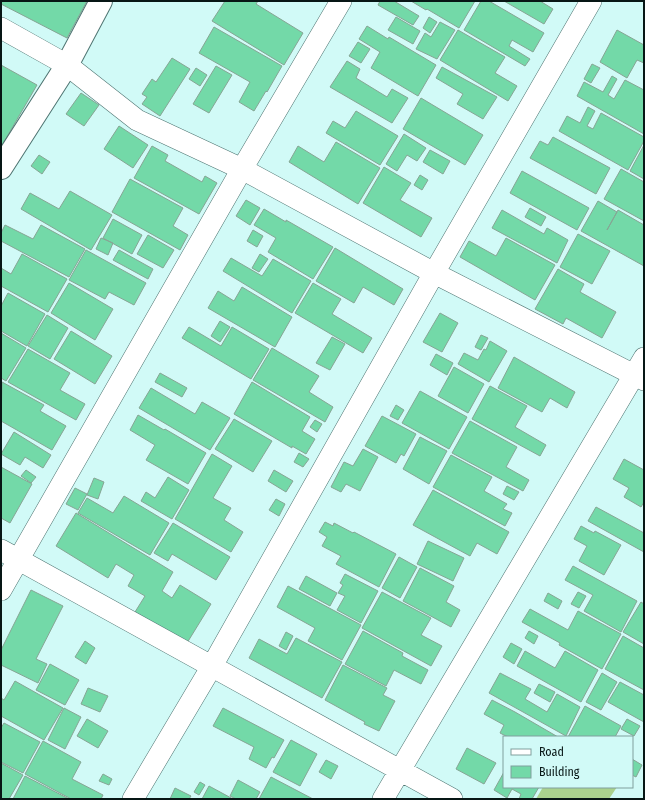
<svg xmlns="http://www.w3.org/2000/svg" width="645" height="800" font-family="'Fira Sans Condensed',sans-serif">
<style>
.green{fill:#aad28e}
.building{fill:#73d9a8;stroke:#86a594}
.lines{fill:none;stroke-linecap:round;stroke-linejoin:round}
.street-casing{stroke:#4e7471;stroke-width:22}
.secondary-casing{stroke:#4e7471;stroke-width:24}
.street{stroke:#fff;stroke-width:21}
.secondary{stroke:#fff;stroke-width:22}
</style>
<rect width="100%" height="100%" fill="#d1faf7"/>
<path class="green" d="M543 787H617L609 799H536Z"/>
<path class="building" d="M1 1H87L67 38 1 4Z
M225 1H258L256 4 303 33 284 65 212 21Z
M380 1H394L419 16 413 25 378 5Z
M411 1H475L459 28 427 9 426 10Z
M481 1H489L544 33 533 52 512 40 509 46 530 59 525 66 464 30Z
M504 1H540L553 9 544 24Z
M396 17 420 31 413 44 388 30Z
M429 17 437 22 430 33 423 28Z
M440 22 455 30 437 59 416 49 425 33 431 37Z
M367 26 388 39 389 37 436 65 418 96 371 68 380 52 359 39Z
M214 27 282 66 267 92 266 91 254 111 239 102 250 82 199 53Z
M458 30 505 57 495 73 517 86 508 101 440 60Z
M617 30 644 45V63L637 60 627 78 600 62Z
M358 42 370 49 361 63 349 56Z
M172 58 190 69 160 116 142 104 147 97 142 94 152 79 156 82Z
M347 61 360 69 356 78 387 97 392 89 408 98 392 123 330 87Z
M592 64 600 68 591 83 584 79Z
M1 65 37 85 1 147Z
M216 66 232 75 209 113 193 104Z
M442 67 497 97 483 119 457 104 463 94 436 78Z
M196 68 207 75 200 86 189 79Z
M612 76 617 79 608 95 614 99 625 80 644 90V134L577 96 584 82 603 92Z
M81 93 99 105 84 126 66 114Z
M421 98 483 135 465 165 403 129Z
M588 107 595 111 587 126 593 129 601 113 644 137V141L628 170 559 131 567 116 580 123Z
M356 111 398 136 380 165 326 133 333 121 345 128Z
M119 126 148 145 133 168 104 149Z
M404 134 426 148 417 161 407 155 397 171 386 164Z
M553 137 610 168 596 194 530 158 540 141 548 145Z
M336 142 380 168 358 204 289 162 298 146 324 162Z
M644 145V179L630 171Z
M152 146 168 155 165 161 202 182 205 176 217 183 199 214 134 178Z
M430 150 450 161 443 174 423 162Z
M39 155 50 162 42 174 31 166Z
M384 167 411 183 400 200 432 218 421 237 363 203Z
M621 169 644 182V221L604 199Z
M522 171 589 208 577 230 510 193Z
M420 175 428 180 422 190 414 185Z
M130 179 183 208 173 226 188 235 180 250 112 212Z
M70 191 112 215 91 250 21 209 30 193 59 209Z
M246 200 260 208 250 225 236 216Z
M598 201 617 212 607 230 618 210 644 225V266L581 231Z
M530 208 546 217 541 226 525 217Z
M264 209 286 222V220L333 247 313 279 268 252 276 238 254 225Z
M502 210 544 234 547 228 568 240 557 263 492 228Z
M113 219 142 235 132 254 103 238Z
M5 225 33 239 41 225 85 249 69 277 1 241V233Z
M253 230 263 236 257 247 247 241Z
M578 234 610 251 592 284 560 267Z
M148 235 174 250 163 268 137 254Z
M101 238 113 243 108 255 96 249Z
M506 238 555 265 535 300 460 257 469 241 496 256Z
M335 248 403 289 394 305 363 287 354 303 316 281Z
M86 250 146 283 134 305 109 292 105 299 69 280Z
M119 250 153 269 148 279 113 260Z
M22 254 67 279 48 312 1 286V268L11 274Z
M260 254 268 259 259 272 252 268Z
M231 258 262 276 273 259 311 281 292 313 223 271Z
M558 269 584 284 580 292 616 312 602 338 566 318 563 324 535 309Z
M69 283 113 309 95 340 51 313Z
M313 283 341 299 332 314 372 338 363 353 295 313Z
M242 287 292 317 275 347 208 308 218 291 234 301Z
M8 293 45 314 27 346 1 331V306Z
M440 313 458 323 442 352 423 342Z
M47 315 68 328 50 359 28 346Z
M220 321 230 327 220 342 211 336Z
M189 327 221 346 232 327 269 349 251 379 182 338Z
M71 331 112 356 95 384 54 359Z
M1 333 26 348 6 381 1 378Z
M481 335 488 338 481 350 475 347Z
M332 337 345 344 330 370 316 363Z
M490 341 507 351 489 382 458 364 464 353 478 360 484 349 486 350Z
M272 348 319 376 309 392 333 407 325 422 253 380Z
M28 349 70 373 60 390 85 404 76 420 8 382Z
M436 354 453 363 447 375 430 365Z
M514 357 575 392 567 408 550 398 542 412 498 388Z
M454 367 484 384 468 413 438 396Z
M160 373 187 388 182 397 155 382Z
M2 382 44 405 40 411 66 426 52 450 1 421Z
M252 382 310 417 302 431 315 439 306 454 292 446V448L234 414Z
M490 386 527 406 515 427 546 445 540 456 472 419Z
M151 388 195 414 202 402 230 418 210 450 139 408Z
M420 391 467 417 449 449 402 423Z
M396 405 404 410 398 420 390 416Z
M138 415 164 430 165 429 206 453 188 484 146 460 155 445 130 430Z
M382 416 416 434 404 456 401 454 396 463 365 446Z
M234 419 272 441 253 472 215 449Z
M315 420 322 424 317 432 310 427Z
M470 421 517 447 506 467 529 480 523 491 452 453Z
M14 432 51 455 43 468 25 457 20 465 1 454Z
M420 437 447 451 429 484 403 469Z
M363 449 378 457 360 491 346 484 341 492 331 487 344 462 353 466Z
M299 453 309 459 303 467 294 462Z
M212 454 232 466 213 498 231 508 224 520 243 532 231 552 175 519Z
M451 455 492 477 484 491 507 504 503 509 512 513 505 526 433 487Z
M624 459 644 470V502L641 507 624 497 629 488 613 479Z
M1 467 32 484 10 523 1 518Z
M26 470 36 477 31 483 21 476Z
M274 470 293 481 286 492 268 481Z
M168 477 189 490 172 519 141 501 146 492 155 498Z
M94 478 104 482 98 499 87 495Z
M507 486 519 492 514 500 503 494Z
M75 488 87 494 78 510 66 504Z
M433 490 509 532 497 554 477 543 470 556 413 525Z
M124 496 169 523 150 555 78 513 87 498 113 513Z
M276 499 285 504 279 516 269 510Z
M596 507 644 533V552L588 521Z
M76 513 173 572 162 591 172 598 180 585 211 604 187 643 135 612 145 596 128 586 134 575 116 564 108 578 56 546Z
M325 522 333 526 334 523 353 533 354 532 396 554 379 587 336 564 341 556 322 546 327 537 319 532Z
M173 523 230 557 216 580 172 554 168 561 154 553Z
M581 526 594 533 595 531 621 545 604 575 579 561 587 546 574 539Z
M428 541 464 558 453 581 417 564Z
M399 557 417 567 400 598 382 588Z
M573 566 637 601 621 632 584 611 593 595 565 580Z
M420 568 454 586 446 602 460 610 451 627 403 601Z
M345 574 378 591 361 623 337 610 345 596 338 593 343 585 340 583Z
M306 576 337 593 330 606 299 589Z
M288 586 361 625 342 660 308 641 315 628 277 607Z
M31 590 63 606 36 659 47 664 38 683 1 665V650Z
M382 592 431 618 421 635 442 646 431 666 362 628Z
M578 592 586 596 579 608 571 604Z
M548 593 562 601 558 609 544 601Z
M641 602 644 604V644L623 632Z
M530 609 568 630 578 611 621 634 602 669 559 645 560 643 522 622Z
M363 631 403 653 402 656 428 670 421 684 394 670 386 686 345 664Z
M529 631 538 636 534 644 525 638Z
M286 632 293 636 286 650 279 646Z
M623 636 644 648V690L605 669Z
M296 638 342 662 322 698 249 658 259 639 287 654Z
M85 641 95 648 86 664 75 657Z
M511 643 522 649 514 664 503 657Z
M525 651 555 668 565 651 598 670 581 702 517 666Z
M50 664 79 680 65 705 36 690Z
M343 665 387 688 383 695 395 701 379 731 364 724 365 722 325 700Z
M500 673 531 689 525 699 547 712 557 694 580 707 566 736 489 693Z
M602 673 617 682 601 710 586 702Z
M15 681 63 708 44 740 1 716V698L4 700Z
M620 682 644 695V722L608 702Z
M539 684 555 692 550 702 534 693Z
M88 688 108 696 100 712 81 704Z
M492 700 515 712 558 737H508L500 733 504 725 484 714Z
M585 706 621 726 615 737H568Z
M64 708 81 717 65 749 48 740Z
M223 708 284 740 274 758 272 757 266 768 249 759 254 747 213 726Z
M87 719 108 731 98 748 77 736Z
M627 719 640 726 634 736 621 729Z
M4 723 40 742 23 773 1 762V728Z
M291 740 317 754 300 786 273 772Z
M43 741 81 762 72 779 103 795 101 799H71L25 774Z
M467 748 496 763 484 784 456 769Z
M632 759 642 765 636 777 632 775Z
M326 760 338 766 331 779 319 772Z
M1 763 23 775 9 799H1Z
M504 772V787H539L532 799H519L521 794 512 789 507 798 494 790Z
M103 774 112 779 109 785 99 781Z
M25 776 69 799H13Z
M271 777 313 799H259Z
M238 780 260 792 256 799H236L230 796Z
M200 782 205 785 199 795 194 792Z
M209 786 233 799H202Z
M175 788 191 796 189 799H170Z"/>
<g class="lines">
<g class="street-casing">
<path id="street" d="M1 28 67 65 137 120 242 169 434 273 644 380
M1 550 452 799
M1 590 242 169 341 1
M133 799 212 666 434 273 591 1
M383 799 644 358"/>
</g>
<g class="secondary-casing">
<path id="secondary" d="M1 168 67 65 101 1"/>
</g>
<use href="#street" class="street"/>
<use href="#secondary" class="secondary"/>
</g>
<rect width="645" height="800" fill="none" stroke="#071615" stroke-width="4"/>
<rect x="503" y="736" width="130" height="52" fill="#d1faf7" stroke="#809f9d"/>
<rect x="511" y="749" width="20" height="6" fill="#ffffff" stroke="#809f9d"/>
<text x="539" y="756" font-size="12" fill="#071615">Road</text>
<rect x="511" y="766" width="20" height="12" fill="#73d9a8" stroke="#809f9d"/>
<text x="539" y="776" font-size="12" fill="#071615">Building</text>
</svg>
